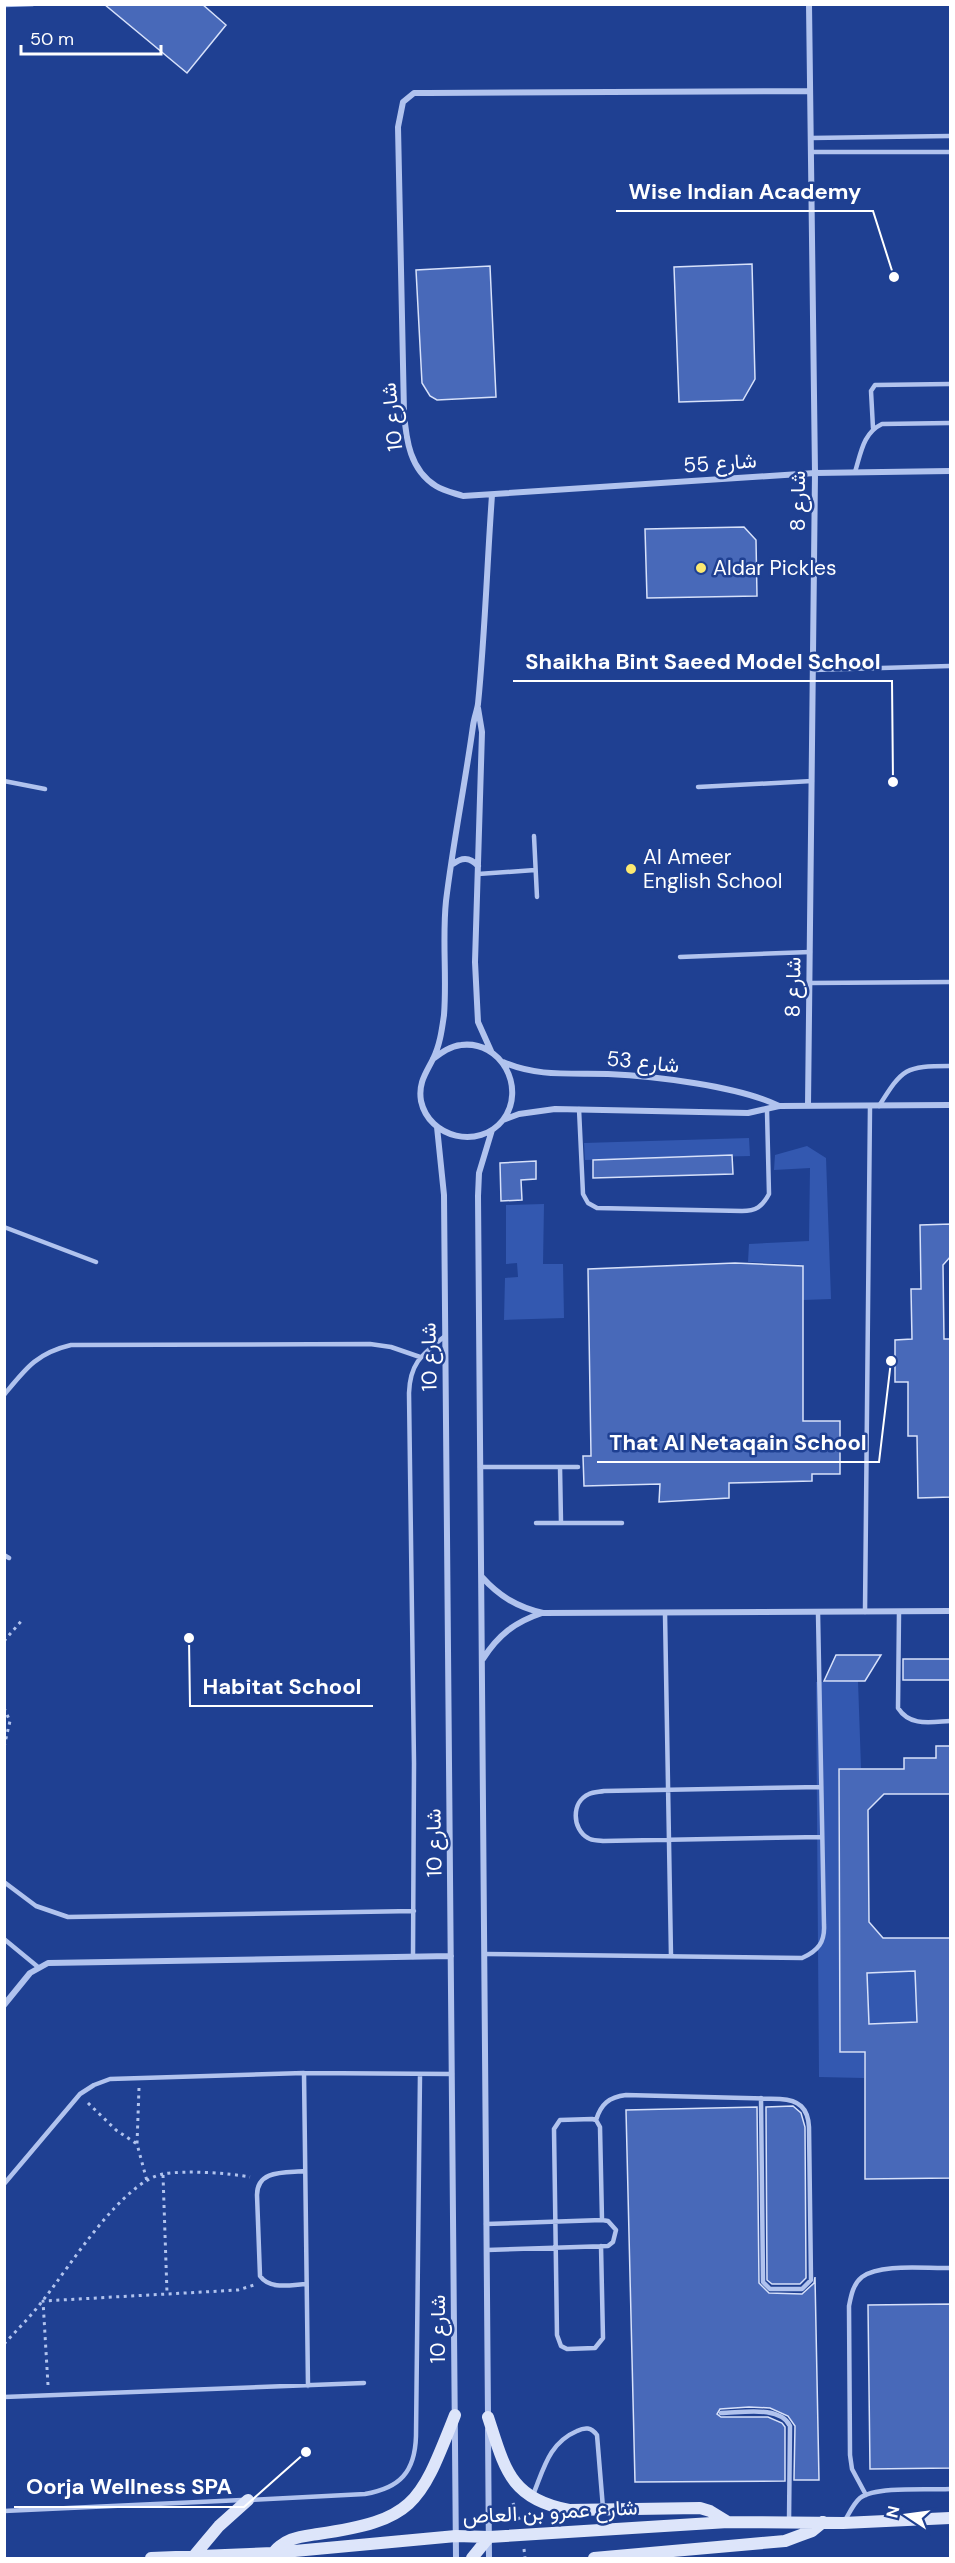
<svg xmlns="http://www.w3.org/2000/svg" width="955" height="2563" font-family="'DM Sans',Vazirmatn,sans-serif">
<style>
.green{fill:#3358b0}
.building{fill:#4869b9;stroke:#d7e1fa;stroke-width:1.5;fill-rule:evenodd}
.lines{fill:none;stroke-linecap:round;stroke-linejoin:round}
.path{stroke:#b1c3ee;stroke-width:3;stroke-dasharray:3 4.5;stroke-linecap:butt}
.service{stroke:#b1c3ee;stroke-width:4.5}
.minor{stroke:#b1c3ee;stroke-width:6}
.secondary{stroke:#dde5fa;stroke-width:12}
.poi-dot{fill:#fce971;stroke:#1f4092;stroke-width:2}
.labels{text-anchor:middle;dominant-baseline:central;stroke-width:5;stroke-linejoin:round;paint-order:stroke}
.street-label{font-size:21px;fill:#fff;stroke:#1f4092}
.poi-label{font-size:21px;fill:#fff;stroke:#1f4092;text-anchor:start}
.leader{fill:none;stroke:#fff;stroke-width:2}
.callout-dot{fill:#fff;stroke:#1f4092;stroke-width:2}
.callout-label{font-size:22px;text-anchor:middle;font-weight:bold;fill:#fff;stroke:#1f4092;stroke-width:5;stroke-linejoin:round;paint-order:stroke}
</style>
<rect width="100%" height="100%" fill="#1f4092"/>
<path class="green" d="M749 1138 750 1156 585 1160 584 1143Z
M807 1146 826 1158 831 1299 803 1300V1265L748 1262 749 1244 809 1241 810 1168 774 1170 775 1155Z
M544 1204 543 1264H563L564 1318 504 1320 505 1278 518 1277 517 1263 506 1264V1205Z
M858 1681 861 1768H838L840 2053H864V2078L819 2077 816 1682Z
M915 1971 917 2022 869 2024 867 1973Z"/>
<path class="building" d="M104 4H202L226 25 187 73Z
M752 264 755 379 743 400 679 402 674 267Z
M490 266 496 397 437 400 430 396 422 383 416 270Z
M744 527 756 540 757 596 647 598 645 529Z
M732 1155 733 1174 593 1178V1160Z
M536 1161V1179L521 1180 522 1200 501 1201 500 1163Z
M951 1224V1256L943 1265 944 1339H951V1497L918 1498 917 1436H908V1382H895V1340L912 1339 911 1289H921L920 1225Z
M735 1263 803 1266V1421H840V1474H812V1481L729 1483V1498L659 1502 660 1484 584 1486 583 1456H591L588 1269Z
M836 1655H881L865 1681H824Z
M903 1659H951V1680H903Z
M936 1746H951V1794H884L868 1810 869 1922 883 1938H951V2178L865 2179V2052H840L839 1769H904V1758H936ZM915 1971 917 2022 869 2024 867 1973Z
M793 2106 801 2113 805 2127 806 2278 800 2284H772L767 2280 766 2107Z
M757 2107 759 2283 769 2293 802 2294 814 2283 815 2277 819 2480H794L795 2426 788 2416 770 2408 749 2407 720 2409 717 2414 721 2417H768L782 2423 785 2427V2481L635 2482 626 2110Z
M951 2304V2468L870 2469 868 2305Z"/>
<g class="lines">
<path class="path" d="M4 1641 23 1619
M4 1708 10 1721 4 1747
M139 2088 137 2144 147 2181
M88 2103 116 2130 137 2144
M163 2175 167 2293
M4 2344C18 2329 32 2315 44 2299 70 2266 122 2182 163 2174 186 2170 228 2173 250 2177
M48 2385 43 2301 238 2290 254 2285
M513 2503 520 2522
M524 2549 525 2558"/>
<path class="service" d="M4 5 33 4
M811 138 950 136
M811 152H950
M873 428 871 391 875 385 950 384
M855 472C861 453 863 433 882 424L950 423
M813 670 950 666
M4 781 45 789
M698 787 812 781
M534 836 537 897
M478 874 535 870
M680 957 810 952
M810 983 950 982
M879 1106C903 1068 905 1066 950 1066
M579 1109 583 1194 588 1203 597 1208 742 1211C756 1211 762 1207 769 1194L767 1111
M4 1227 96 1262
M4 1395C26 1368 37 1353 71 1345L370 1344 391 1347 420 1357
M480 1467H578
M560 1467 561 1523
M536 1523H622
M4 1555 9 1558
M865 1612 870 1106
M899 1612 898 1708C910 1727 931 1722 950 1721
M665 1613 671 1956
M821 1787 604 1791C599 1792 593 1792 589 1794 571 1802 572 1829 588 1838 592 1841 598 1840 603 1841L821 1837
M4 1882 36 1906 68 1917 414 1911
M4 1939 38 1967
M485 1954 802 1958C818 1951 825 1942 824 1925L818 1613
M413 1957 414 1763 409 1393C410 1362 423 1354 445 1336
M304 2073 308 2386
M596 2120C601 2104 609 2097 626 2095L780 2099C799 2100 808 2108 809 2127L811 2280 802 2289H770L763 2282 761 2098
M305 2171C286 2173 257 2169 257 2195L260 2276C270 2290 290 2285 306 2284
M4 2184 80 2094 94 2085 110 2079 304 2073 452 2074
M486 2224 602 2220 608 2221 616 2230 613 2242 608 2246 487 2250
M601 2246 603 2338 595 2348 567 2349 561 2346 557 2335 554 2129 560 2120 592 2119 596 2120 600 2127 602 2220
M4 2397 364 2383
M721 2413C741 2413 780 2405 790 2426L789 2522
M533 2495C544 2468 549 2443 577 2431 585 2427 591 2427 597 2435L603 2508
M866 2495 852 2469 850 2455 849 2306C851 2296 853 2284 862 2277 881 2263 927 2269 950 2268
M250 2500 365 2494C400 2488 415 2472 416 2436L420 2074
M4 2511 242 2500
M844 2522C849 2514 853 2504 860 2498 876 2486 930 2490 950 2489"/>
<path class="minor" d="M810 91 428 93H414L403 102 398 127 404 412C406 440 410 470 436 486 444 491 454 493 463 496L815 473 950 471
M478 708 482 732 475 962 478 1022 491 1051
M453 864C462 857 470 857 478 866
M433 1059C441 1053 450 1046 461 1045 501 1040 527 1088 503 1120 479 1150 429 1138 421 1101 418 1083 426 1073 433 1059 440 1045 442 1029 444 1015 447 977 442 939 446 901 453 843 465 784 473 726 474 718 477 711 478 704 485 634 487 564 492 495
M503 1062C537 1077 571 1073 608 1074 653 1076 739 1086 779 1106
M808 1106 815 473 809 4
M503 1120 519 1114 555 1109 748 1113 779 1106 950 1105
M437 1127 444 1195 456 2558
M482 1577C499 1596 517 1607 543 1613L950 1611
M483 1659C498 1635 515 1622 542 1613
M4 2005 30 1973 48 1963 451 1956
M488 2417 478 1196 479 1173 492 1130
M488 2430 489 2558"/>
<path class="secondary" d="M488 2417C505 2469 510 2499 569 2510L700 2508 710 2511 728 2522
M273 2553C285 2538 299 2537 318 2534 416 2520 420 2503 455 2415
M193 2557 219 2526 248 2500
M151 2558 273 2553 456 2536 489 2537 728 2522 843 2523 950 2518
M472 2558 489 2537
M594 2558 785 2541 812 2531 823 2522"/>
</g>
<g class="poi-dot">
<circle cx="701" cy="568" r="6"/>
<circle cx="631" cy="869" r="6"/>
</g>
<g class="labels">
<g class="street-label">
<text transform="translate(392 417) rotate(-96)">شارع 10</text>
<text transform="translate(720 463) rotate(-4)">شارع 55</text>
<text transform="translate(798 501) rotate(-90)">شارع 8</text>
<text transform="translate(793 987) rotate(-89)">شارع 8</text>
<text transform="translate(643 1062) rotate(6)">شارع 53</text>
<text transform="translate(429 1357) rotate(-91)">شارع 10</text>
<text transform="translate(434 1843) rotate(-91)">شارع 10</text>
<text transform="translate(438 2329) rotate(-90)">شارع 10</text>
<text transform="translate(550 2512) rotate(-3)">شارع عمرو بن العاص</text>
</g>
<g class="poi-label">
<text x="713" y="568">Aldar Pickles</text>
<text x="643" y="857">Al Ameer<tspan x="643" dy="24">English School</tspan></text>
</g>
</g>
<path class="leader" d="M894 277L873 211H616M893 782L892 681H513M891 1361L879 1462H597M189 1638L190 1706H373M306 2452L244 2507H14"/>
<g class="callout-dot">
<circle cx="894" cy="277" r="6"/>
<circle cx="893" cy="782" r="6"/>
<circle cx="891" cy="1361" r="6"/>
<circle cx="189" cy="1638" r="6"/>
<circle cx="306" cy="2452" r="6"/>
</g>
<g class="callout-label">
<text x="745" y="199">Wise Indian Academy</text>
<text x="703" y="669">Shaikha Bint Saeed Model School</text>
<text x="738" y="1450">That Al Netaqain School</text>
<text x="282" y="1694">Habitat School</text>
<text x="129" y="2494">Oorja Wellness SPA</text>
</g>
<rect width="955" height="2563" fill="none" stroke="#ffffff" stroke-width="12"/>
<g transform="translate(907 2515) rotate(283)" stroke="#1f4092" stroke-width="4.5" paint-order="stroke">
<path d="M0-4.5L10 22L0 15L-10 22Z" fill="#ffffff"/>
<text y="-9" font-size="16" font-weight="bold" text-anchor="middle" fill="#ffffff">N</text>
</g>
<path d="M21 45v9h140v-9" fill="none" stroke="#ffffff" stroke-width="3"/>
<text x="30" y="45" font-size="18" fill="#ffffff" stroke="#1f4092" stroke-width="4.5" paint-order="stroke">50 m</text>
</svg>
